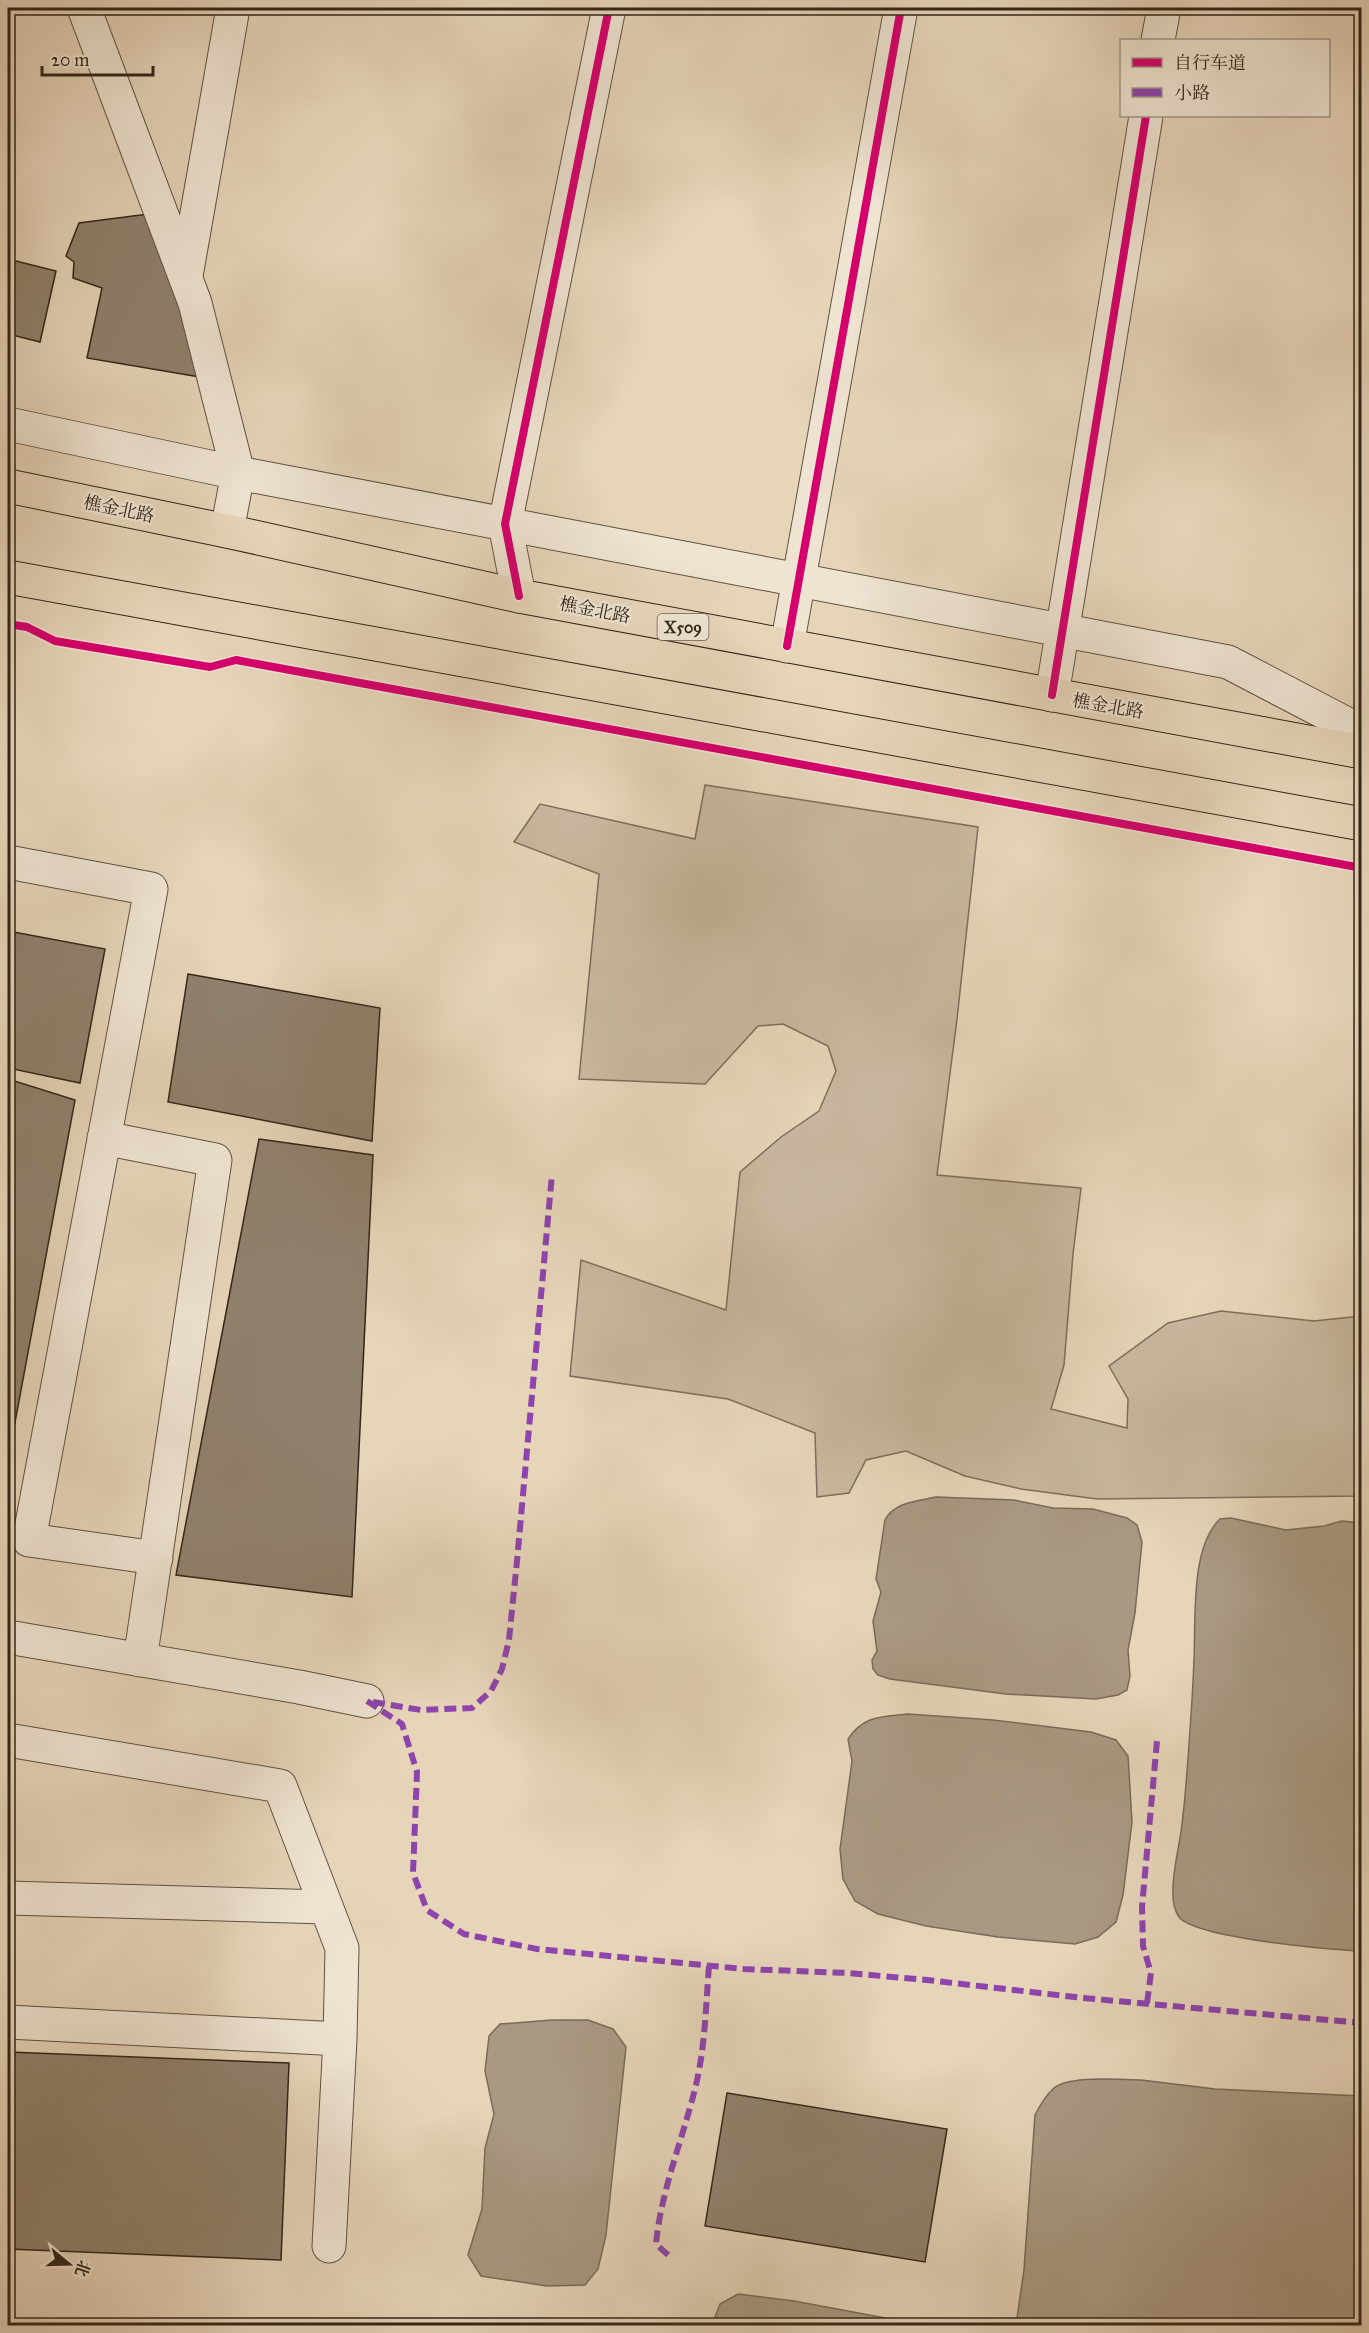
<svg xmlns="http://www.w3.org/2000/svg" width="1369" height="2333" font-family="'IM FELL Great Primer','Noto Serif SC',serif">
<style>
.green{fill:#c8b79f;stroke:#7d6e5c;stroke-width:1.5}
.water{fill:#a99983;stroke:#796b59;stroke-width:1.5}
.building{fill:#90816d;stroke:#322519;stroke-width:1.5}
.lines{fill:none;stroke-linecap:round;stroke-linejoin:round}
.minor-casing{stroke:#5f5141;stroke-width:35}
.major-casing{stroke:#322519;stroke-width:35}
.minor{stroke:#efe4d2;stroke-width:33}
.major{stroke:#e7d5ba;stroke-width:33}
.quiet{stroke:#8e44ad;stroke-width:6;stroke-dasharray:12 6;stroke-linecap:butt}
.cycleway-casing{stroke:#efe4d2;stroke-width:11}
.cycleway{stroke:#d6006c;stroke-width:8}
.labels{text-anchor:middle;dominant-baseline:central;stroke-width:4.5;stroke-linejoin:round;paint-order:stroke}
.shield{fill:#efe4d2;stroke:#6b5e50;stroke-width:1.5}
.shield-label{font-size:16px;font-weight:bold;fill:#322519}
.street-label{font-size:18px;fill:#322519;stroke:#efe4d2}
</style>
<rect width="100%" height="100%" fill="#e7d5ba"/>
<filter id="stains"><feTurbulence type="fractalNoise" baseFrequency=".00333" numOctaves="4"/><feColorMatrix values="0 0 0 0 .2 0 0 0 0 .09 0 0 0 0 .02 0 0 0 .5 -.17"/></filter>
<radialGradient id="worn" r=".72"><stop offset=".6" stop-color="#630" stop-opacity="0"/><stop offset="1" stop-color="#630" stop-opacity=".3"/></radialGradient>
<path class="green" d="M705 785 978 827 957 1019 937 1175 1081 1188 1073 1254 1064 1365 1051 1409 1127 1428 1128 1399 1109 1366 1168 1323 1221 1311 1314 1321 1361 1316V1496L1097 1499 1021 1489 965 1476 906 1451 866 1460 849 1493 817 1497 815 1433 728 1399 570 1376 581 1260 726 1310 740 1172 781 1137 819 1111 836 1071 828 1046 783 1024 758 1026 705 1084 579 1079 599 874 514 842 540 804 695 839Z"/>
<path class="water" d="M936 1497 1014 1500 1053 1508 1093 1509 1127 1518 1137 1525 1142 1542 1135 1613 1128 1650 1130 1676 1127 1690 1118 1695 1096 1699 1006 1694 890 1679 878 1675 873 1669 872 1660 877 1651 873 1621 881 1592 876 1579 885 1520C894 1502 918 1501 936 1497Z
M1231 1518 1286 1530 1324 1526 1342 1521 1361 1523V1951C1331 1950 1196 1938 1179 1917 1175 1911 1173 1902 1173 1895 1172 1875 1178 1852 1181 1832 1185 1803 1187 1774 1189 1745 1191 1717 1193 1688 1194 1659 1196 1619 1190 1548 1220 1519Z
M908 1714 993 1720 1091 1732 1116 1740 1128 1756 1132 1822 1123 1895 1116 1922 1098 1937 1075 1944 998 1937 926 1926 878 1914 855 1901 843 1879 840 1849 852 1761 848 1739C864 1715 881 1717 908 1714Z
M552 2020H588L613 2029 626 2047 606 2235 598 2269 585 2285 547 2286 481 2276 468 2255 482 2209 485 2148 494 2114 485 2071 489 2036 500 2024Z
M1141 2080 1215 2089 1361 2096V2325H1016L1024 2270 1035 2115C1040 2105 1045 2096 1054 2088 1070 2075 1119 2080 1141 2080Z
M738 2294 794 2301 923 2325H712L720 2304Z"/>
<path class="building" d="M156 213 206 378 87 358 102 288 73 278 74 262 66 256 79 223Z
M8 259 56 271 40 342 8 334Z
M8 931 105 949 80 1083 8 1068Z
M188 974 380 1008 372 1141 168 1102Z
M8 1079 75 1100 8 1460Z
M259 1139 373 1155 352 1597 176 1575Z
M8 2052 289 2063 281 2260 8 2249Z
M727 2093 947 2129 925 2262 705 2226Z"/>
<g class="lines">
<g class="minor-casing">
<path id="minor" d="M84 8 195 303 238 473 227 531
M1158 40 1164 8
M186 276 233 8
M8 424 238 473 1228 662 1362 732
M519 596 505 524 609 8
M787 646 901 8
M1052 695 1146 116
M8 862 151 889 29 1540 156 1558
M104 1138 215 1160 140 1660
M8 1637 299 1687 367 1701
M8 1740 280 1786 342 1948 340 2039 329 2246
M8 1898 326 1907
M8 2022 340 2039"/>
</g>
<g class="major-casing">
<path id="major" d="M8 486 227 531 519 596 1362 752
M8 577 1362 824"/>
</g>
<use href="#minor" class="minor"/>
<use href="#major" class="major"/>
<path class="quiet" d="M367 1701 402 1724 417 1772 413 1873 427 1910 464 1934 537 1949 744 1969 848 1973 927 1980 1083 1998 1362 2023
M373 1702 421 1710 472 1708 491 1691 502 1669 509 1640 517 1561 552 1174
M1147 2003 1151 1973 1143 1946 1142 1907 1157 1741
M668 2255 656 2244C661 2191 682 2141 695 2089 705 2049 706 2006 709 1965"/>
<g class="cycleway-casing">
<path id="cycleway" d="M519 596 505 524 609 8
M8 624 27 627 55 641 210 667 236 660 1362 868
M787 646 901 8
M1052 695 1146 116"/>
</g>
<use href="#cycleway" class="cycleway"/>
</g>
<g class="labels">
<rect class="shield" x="657.5" y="614" width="51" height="26" rx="4.5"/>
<g class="shield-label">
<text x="683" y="627">X509</text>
</g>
<g class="street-label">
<text transform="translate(119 509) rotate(12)">樵金北路</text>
<text transform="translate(595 610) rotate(11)">樵金北路</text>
<text transform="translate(1108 706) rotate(10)">樵金北路</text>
</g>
</g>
<rect width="1369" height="2333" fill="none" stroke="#e7d5ba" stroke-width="30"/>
<rect x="9" y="9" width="1351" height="2315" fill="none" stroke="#322519" stroke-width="3"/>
<rect x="15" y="15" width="1339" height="2303" fill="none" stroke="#322519" stroke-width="1.5"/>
<rect x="1120" y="39" width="210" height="78" fill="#efe4d2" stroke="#a39888" stroke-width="1.5"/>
<rect x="1132" y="58" width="30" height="9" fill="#d6006c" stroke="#a39888" stroke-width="1.5"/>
<text x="1174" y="69" font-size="18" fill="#322519">自行车道</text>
<rect x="1132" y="88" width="30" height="9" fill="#8e44ad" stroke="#a39888" stroke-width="1.5"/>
<text x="1174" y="99" font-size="18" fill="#322519">小路</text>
<g transform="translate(69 2264) rotate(109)" stroke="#efe4d2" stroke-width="4.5" paint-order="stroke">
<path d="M0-4.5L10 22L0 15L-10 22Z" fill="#322519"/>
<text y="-9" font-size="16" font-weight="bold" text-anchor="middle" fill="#322519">北</text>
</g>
<path d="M42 66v9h111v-9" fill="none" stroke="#322519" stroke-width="3"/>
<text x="51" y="66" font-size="18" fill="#322519" stroke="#efe4d2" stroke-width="4.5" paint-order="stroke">20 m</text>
<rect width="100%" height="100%" filter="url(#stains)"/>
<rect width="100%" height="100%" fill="url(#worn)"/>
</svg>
